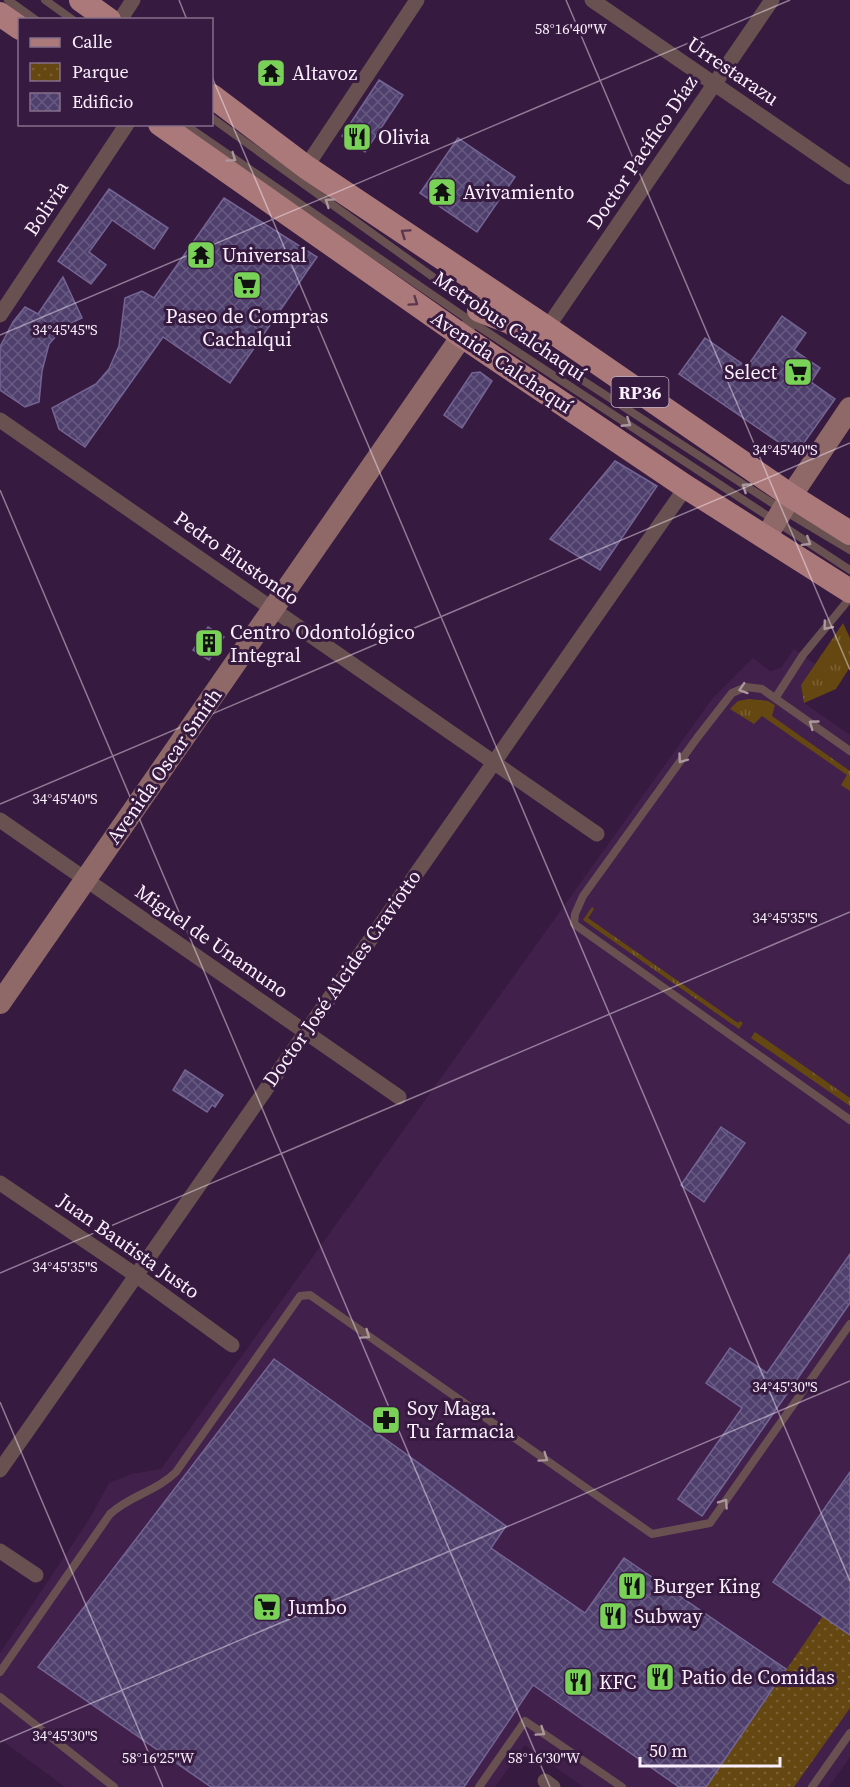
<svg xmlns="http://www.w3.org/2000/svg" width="850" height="1787" font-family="'Source Serif 4',serif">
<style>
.built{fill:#41204b}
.grass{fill:url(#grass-tufts)}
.park{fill:url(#park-dots)}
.building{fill:url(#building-cross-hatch);stroke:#746595;stroke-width:1.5}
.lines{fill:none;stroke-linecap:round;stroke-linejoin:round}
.lane{stroke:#6a5151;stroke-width:8}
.street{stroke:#6a5151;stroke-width:15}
.secondary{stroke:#8f6868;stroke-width:22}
.primary{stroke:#ac797a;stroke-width:24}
.oneway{stroke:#ab989e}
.oneway2{stroke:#5a3651}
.ticks{fill:none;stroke:#faeffd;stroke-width:1.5;stroke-opacity:0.45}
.labels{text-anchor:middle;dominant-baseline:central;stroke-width:6;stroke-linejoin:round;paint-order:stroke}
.shield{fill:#371a3f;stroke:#c0afc4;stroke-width:1.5}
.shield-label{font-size:18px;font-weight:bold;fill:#faeffd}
.street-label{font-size:20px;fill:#faeffd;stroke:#371a3f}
.poi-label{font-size:20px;fill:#faeffd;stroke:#371a3f;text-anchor:start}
.ticks-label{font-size:15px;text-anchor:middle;fill:#faeffd;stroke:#371a3f;stroke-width:6;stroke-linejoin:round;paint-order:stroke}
</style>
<defs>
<pattern id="grass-tufts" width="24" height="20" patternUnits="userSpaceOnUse" patternTransform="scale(1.5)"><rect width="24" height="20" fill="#644711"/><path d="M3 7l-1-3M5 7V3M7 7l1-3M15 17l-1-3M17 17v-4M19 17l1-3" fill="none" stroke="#7b6235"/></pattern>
<pattern id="park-dots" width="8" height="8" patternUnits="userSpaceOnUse" patternTransform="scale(1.5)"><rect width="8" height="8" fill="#644711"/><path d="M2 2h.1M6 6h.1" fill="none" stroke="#7b6235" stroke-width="1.8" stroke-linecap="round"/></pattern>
<pattern id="building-cross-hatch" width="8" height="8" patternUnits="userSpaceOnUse" patternTransform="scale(1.5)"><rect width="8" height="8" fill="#4e3f6c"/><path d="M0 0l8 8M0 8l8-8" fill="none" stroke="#685b82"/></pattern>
</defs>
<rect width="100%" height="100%" fill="#371a3f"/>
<path class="built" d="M794 649 815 664 801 685 804 703 850 735V1757L829 1787H583L525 1745 495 1787H65L0 1739V1653L90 1518 109 1483 132 1474 161 1469 712 699 753 658 770 671 781 668Z"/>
<path class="grass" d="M843 623 850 638V667L836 689 804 703 801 685Z
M749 699 768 701 775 705 772 716 850 771V791L841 785 847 775 762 716 754 724 730 709 738 701Z
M592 907 594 909 588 918 738 1023 740 1021 743 1023 739 1029 583 920Z
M755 1032 850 1098V1106L751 1038Z"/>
<path class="park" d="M823 1616 850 1635V1708L794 1787H706Z"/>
<path class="building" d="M379 80 403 95 365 152 342 136Z
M458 138 515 177 477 232 420 193Z
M109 189 168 228 154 249 112 220 89 252 106 265 91 284 58 261Z
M224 198 317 257 230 383 163 337 85 447 59 429 52 408 96 384 109 369 119 346 125 298 142 291 154 298Z
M63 277 82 318 65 326 49 344 42 371 39 402 25 407 0 390V347L13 322 25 307 38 314Z
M782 316 806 333 794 350 820 368 811 382 835 399 796 454 679 374 705 338 747 367Z
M480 372 492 381 462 428 444 415 472 373Z
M615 461 657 486 600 570 550 539Z
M208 627 224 637 209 660 193 650Z
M185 1070 223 1095 215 1107 212 1105 207 1112 173 1090Z
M721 1127 745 1143 704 1202 681 1185Z
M850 1254V1303L702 1516 678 1499 742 1408 706 1383 730 1348 767 1373Z
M274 1359 506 1526 491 1548 585 1613 624 1558 786 1669 706 1787H679L533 1685 464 1787H211L38 1667Z
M850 1472V1635L773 1582Z"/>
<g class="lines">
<path class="lane" d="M8 0 36 20
M45 0 73 20
M212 118 476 308
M184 124 472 322 850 570
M525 343 783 510 850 550
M776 697 803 655 850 598
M850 751 762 689 746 687 732 693 697 738 583 896 575 914 574 924 850 1120
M0 1672 110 1514C129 1496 157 1491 176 1472L300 1296 310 1295 652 1534 710 1523 850 1324
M0 1697 114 1787
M479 1787 525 1721 622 1787
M812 1787 850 1733"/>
<path class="street" d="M592 0 850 177
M120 20 133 0
M306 167 417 0
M0 315 127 124
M547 328 772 0
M462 336 482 302
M0 420 597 834
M0 820 399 1097
M0 1183 137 1276 232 1345
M0 1470C230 1143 456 813 686 487
M0 1551 36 1575
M545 1781 553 1787"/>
<path class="secondary" d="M766 537 791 496 850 408
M0 1003 462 336"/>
<path class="primary" d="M81 0 109 20
M0 14 20 28
M212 96 306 167 547 328 791 496 850 533
M160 124 462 336 686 487 850 591
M479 310 510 322 532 337"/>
</g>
<defs><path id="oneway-chevron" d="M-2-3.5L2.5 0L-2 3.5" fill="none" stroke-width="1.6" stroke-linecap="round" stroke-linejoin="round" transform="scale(1.5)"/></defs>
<g class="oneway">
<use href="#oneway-chevron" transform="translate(232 158) rotate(35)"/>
<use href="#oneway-chevron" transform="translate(329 202) rotate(-145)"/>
<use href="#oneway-chevron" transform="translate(627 423) rotate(33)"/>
<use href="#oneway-chevron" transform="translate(746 487) rotate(-147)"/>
<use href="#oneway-chevron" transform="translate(807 542) rotate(32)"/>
<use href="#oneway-chevron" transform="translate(827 626) rotate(129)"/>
<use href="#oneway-chevron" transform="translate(743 689) rotate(162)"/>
<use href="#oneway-chevron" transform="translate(813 724) rotate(-144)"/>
<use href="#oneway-chevron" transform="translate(682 759) rotate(126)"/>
<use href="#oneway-chevron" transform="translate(366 1335) rotate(35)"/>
<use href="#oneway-chevron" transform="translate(544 1458) rotate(35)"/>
<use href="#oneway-chevron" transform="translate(724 1503) rotate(-55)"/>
<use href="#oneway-chevron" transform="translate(541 1732) rotate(34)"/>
</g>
<g class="oneway2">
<use href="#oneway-chevron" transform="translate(405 233) rotate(-146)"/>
<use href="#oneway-chevron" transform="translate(414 302) rotate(35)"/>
</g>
<path class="ticks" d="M179 0 187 20M566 0 850 670M212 77 850 1581M0 335 790 0M0 490 550 1787M0 804 850 443M0 1273 850 912M0 1402 163 1787M0 1742 850 1381"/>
<defs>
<g id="temple-square" transform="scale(1.5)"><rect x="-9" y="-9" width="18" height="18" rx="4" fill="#79d157" stroke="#371a3f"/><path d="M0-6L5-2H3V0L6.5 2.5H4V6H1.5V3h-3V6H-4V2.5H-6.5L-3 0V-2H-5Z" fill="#111"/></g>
<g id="restaurant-square" transform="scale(1.5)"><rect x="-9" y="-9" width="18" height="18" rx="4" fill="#79d157" stroke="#371a3f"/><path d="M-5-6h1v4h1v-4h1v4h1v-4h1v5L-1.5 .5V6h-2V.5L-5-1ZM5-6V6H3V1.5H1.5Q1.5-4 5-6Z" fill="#111"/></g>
<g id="supermarket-square" transform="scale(1.5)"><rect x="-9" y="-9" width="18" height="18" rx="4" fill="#79d157" stroke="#371a3f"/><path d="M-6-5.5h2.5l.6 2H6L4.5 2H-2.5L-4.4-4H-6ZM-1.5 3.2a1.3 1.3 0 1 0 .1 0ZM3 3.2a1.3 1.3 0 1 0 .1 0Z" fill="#111"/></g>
<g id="building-square" transform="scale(1.5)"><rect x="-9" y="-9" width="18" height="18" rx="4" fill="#79d157" stroke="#371a3f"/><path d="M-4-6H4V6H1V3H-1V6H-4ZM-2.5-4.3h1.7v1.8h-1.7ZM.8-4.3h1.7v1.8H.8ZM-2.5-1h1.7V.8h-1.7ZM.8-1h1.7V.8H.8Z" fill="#111"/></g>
<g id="pharmacy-square" transform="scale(1.5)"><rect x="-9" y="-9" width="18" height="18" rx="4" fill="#79d157" stroke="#371a3f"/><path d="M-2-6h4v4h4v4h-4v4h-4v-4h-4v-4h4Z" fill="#111"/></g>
</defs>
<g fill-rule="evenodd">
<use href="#temple-square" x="271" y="73"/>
<use href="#restaurant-square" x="357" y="137"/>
<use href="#temple-square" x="442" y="192"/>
<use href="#temple-square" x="201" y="255"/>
<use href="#supermarket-square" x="247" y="285"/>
<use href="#supermarket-square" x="798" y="372"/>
<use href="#building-square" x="209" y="643"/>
<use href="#pharmacy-square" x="386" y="1420"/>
<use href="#restaurant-square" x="632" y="1586"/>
<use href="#supermarket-square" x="267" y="1607"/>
<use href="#restaurant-square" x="613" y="1616"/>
<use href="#restaurant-square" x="660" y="1677"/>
<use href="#restaurant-square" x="578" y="1682"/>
</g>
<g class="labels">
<rect class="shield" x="611.5" y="377" width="57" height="30" rx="4.5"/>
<g class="shield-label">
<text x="640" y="392">RP36</text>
</g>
<g class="street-label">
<text transform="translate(733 71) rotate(34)">Urrestarazu</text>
<text transform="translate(642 152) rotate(-56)">Doctor Pacífico Díaz</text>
<text transform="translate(46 208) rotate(-56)">Bolivia</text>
<text transform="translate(510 326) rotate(34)">Metrobus Calchaquí</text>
<text transform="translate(502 362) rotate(34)">Avenida Calchaquí</text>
<text transform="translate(237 558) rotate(35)">Pedro Elustondo</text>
<text transform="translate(164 766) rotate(-55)">Avenida Oscar Smith</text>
<text transform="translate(212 941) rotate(35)">Miguel de Unamuno</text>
<text transform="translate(342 978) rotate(-55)">Doctor José Alcides Craviotto</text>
<text transform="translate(129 1246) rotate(35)">Juan Bautista Justo</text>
</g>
<g class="poi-label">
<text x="292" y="73">Altavoz</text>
<text x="378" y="137">Olivia</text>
<text x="463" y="192">Avivamiento</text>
<text x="222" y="255">Universal</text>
<text x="247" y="316" text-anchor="middle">Paseo de Compras<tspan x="247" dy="23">Cachalqui</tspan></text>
<text x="777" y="372" text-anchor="end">Select</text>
<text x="230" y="632">Centro Odontológico<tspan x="230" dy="23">Integral</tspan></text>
<text x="407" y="1408">Soy Maga.<tspan x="407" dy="23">Tu farmacia</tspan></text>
<text x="653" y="1586">Burger King</text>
<text x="288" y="1607">Jumbo</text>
<text x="634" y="1616">Subway</text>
<text x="681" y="1677">Patio de Comidas</text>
<text x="599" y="1682">KFC</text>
</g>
</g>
<g class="ticks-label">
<text x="571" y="34">58°16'40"W</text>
<text x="65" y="335">34°45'45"S</text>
<text x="785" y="455">34°45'40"S</text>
<text x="65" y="804">34°45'40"S</text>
<text x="785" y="923">34°45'35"S</text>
<text x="65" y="1272">34°45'35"S</text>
<text x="785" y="1392">34°45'30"S</text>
<text x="65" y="1741">34°45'30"S</text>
<text x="158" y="1763">58°16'25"W</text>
<text x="544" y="1763">58°16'30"W</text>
</g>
<rect x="18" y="18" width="195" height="108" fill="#371a3f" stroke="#856f8b" stroke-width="1.5"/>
<rect x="30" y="38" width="30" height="9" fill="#ac797a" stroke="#856f8b" stroke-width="1.5"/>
<text x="72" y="48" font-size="18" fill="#faeffd">Calle</text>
<rect x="30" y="63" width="30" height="18" fill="url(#park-dots)" stroke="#856f8b" stroke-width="1.5"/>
<text x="72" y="78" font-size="18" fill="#faeffd">Parque</text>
<rect x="30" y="93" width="30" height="18" fill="url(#building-cross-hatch)" stroke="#856f8b" stroke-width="1.5"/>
<text x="72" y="108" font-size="18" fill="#faeffd">Edificio</text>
<path d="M640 1757v9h140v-9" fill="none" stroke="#faeffd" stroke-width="3"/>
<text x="649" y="1757" font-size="18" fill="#faeffd" stroke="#371a3f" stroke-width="4.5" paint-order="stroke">50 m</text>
</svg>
